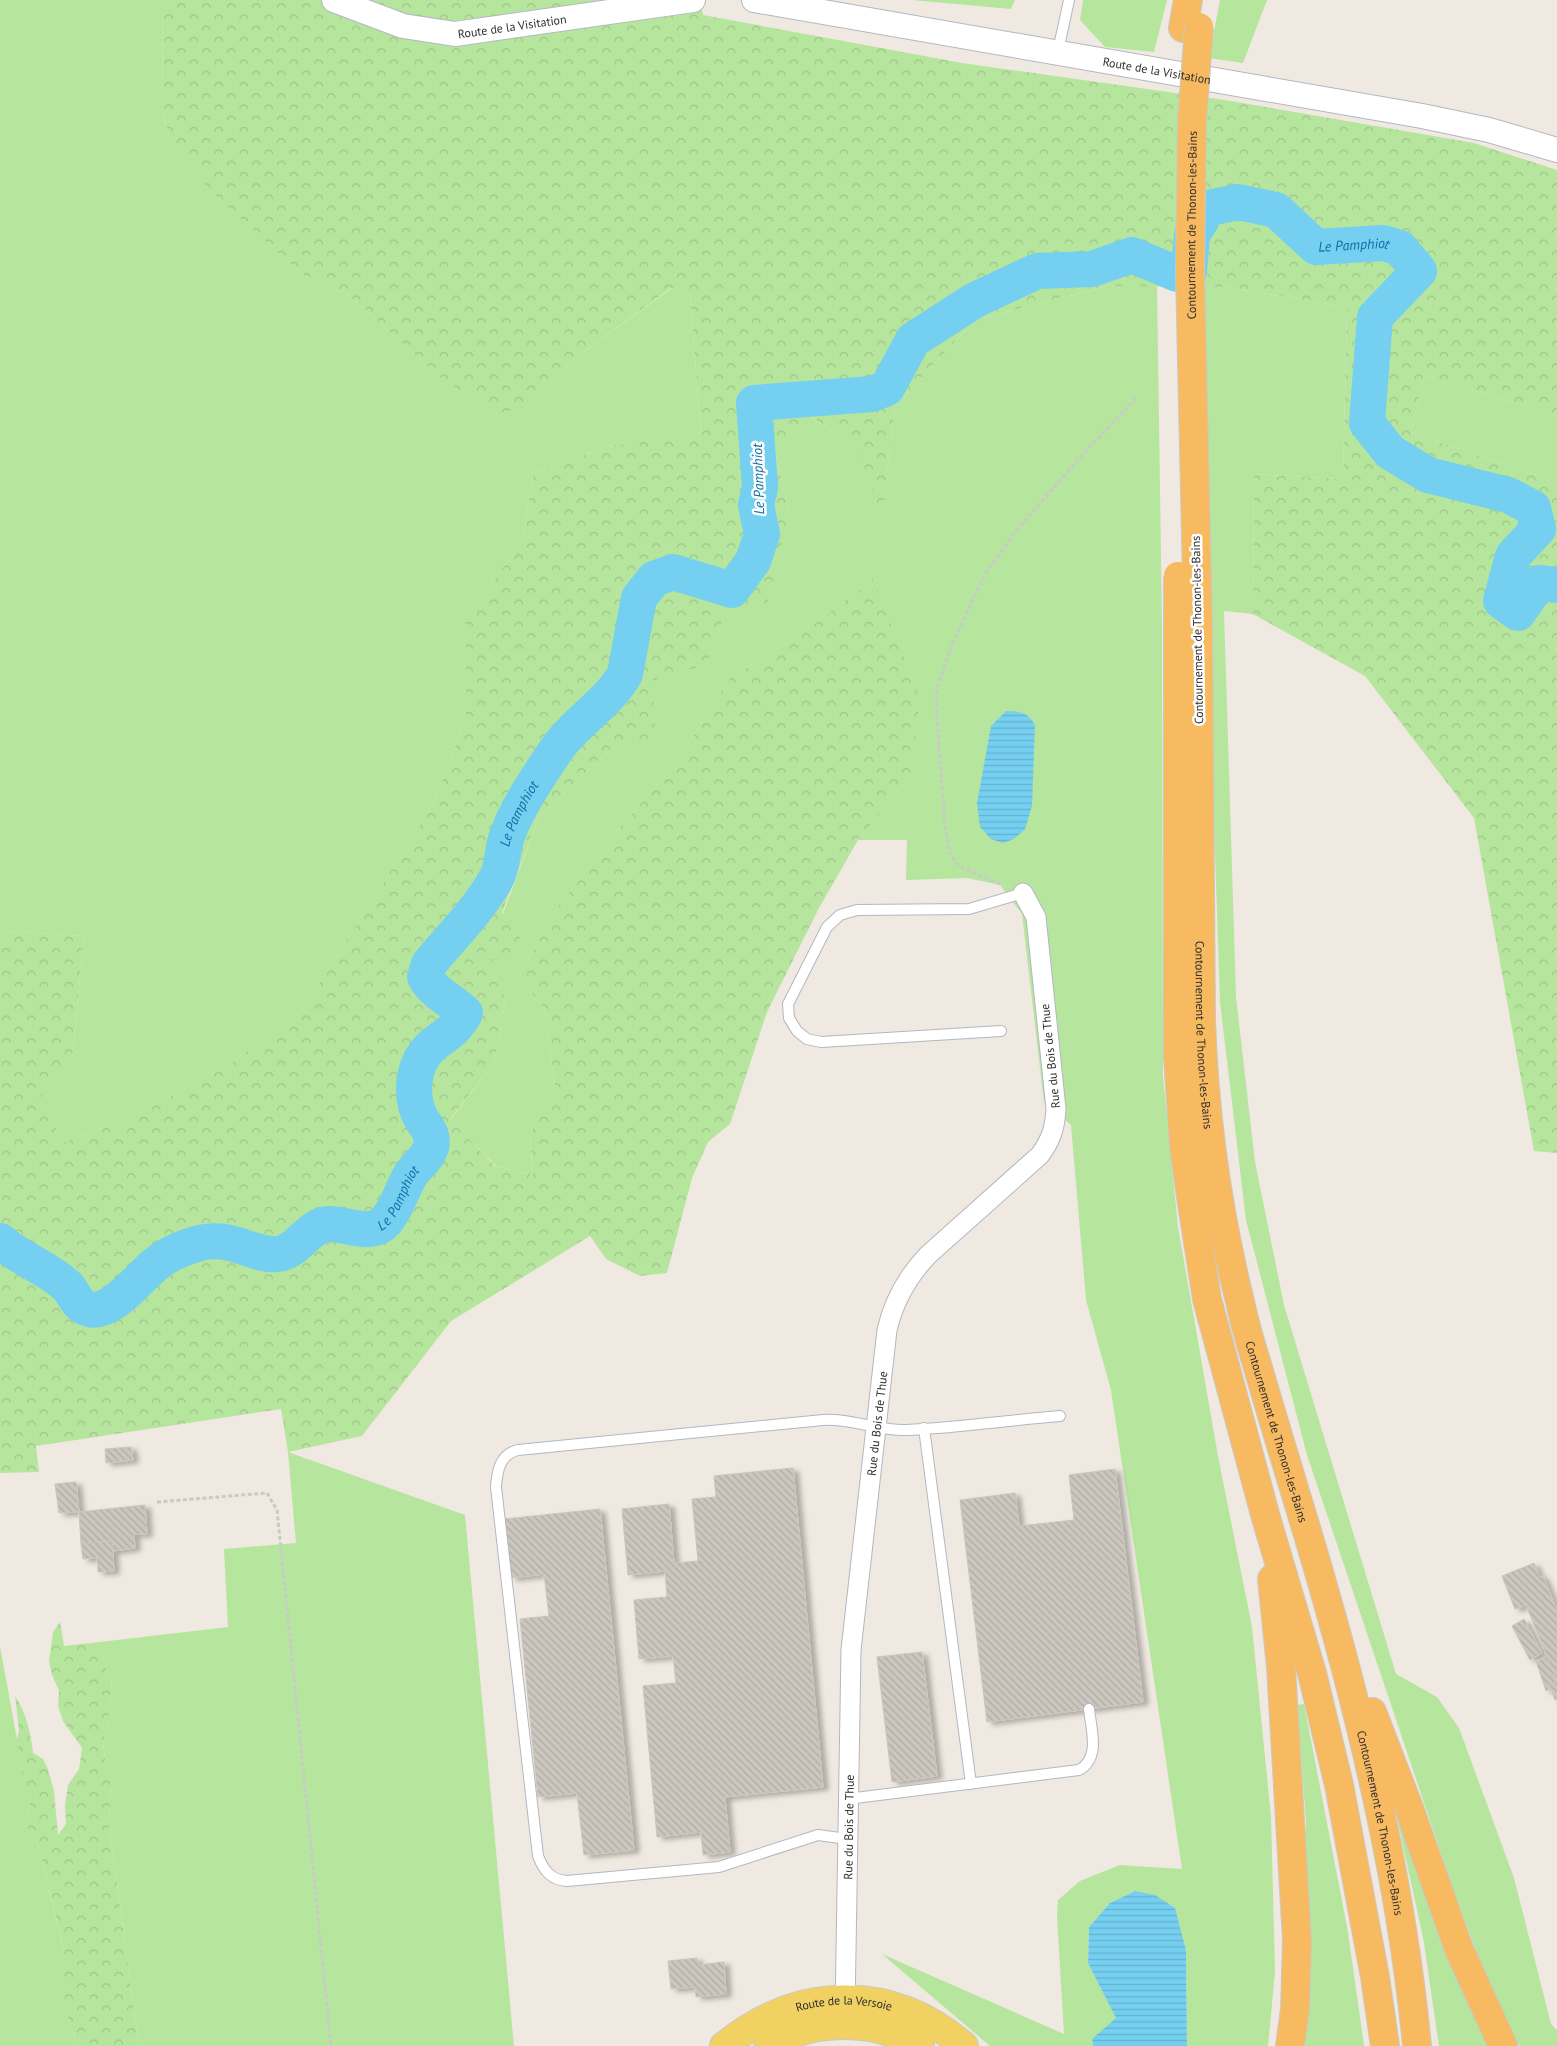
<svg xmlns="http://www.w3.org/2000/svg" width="1557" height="2046" font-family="'PT Sans',sans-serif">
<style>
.grass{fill:#b6e59e}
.forest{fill:url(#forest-crowns)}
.water{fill:url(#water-rules)}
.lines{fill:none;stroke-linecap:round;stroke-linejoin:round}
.river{stroke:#75cff0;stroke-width:36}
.building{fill:url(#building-back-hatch);stroke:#cbc5ba;filter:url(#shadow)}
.service-casing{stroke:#b4b7c1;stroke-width:12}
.minor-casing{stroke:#b4b7c1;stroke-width:21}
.tertiary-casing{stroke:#b4b7c1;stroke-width:26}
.primary-casing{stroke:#c9c9c9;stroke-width:30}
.trunk-casing{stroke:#c9c9c9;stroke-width:30}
.path{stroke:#c9c9c9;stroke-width:3;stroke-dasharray:4 2.5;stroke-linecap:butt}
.service{stroke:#fff;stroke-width:10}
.minor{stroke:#fff;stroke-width:19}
.tertiary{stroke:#fff;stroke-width:24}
.primary{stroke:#f2d163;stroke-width:28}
.trunk{stroke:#f8ba60;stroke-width:28}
.trunk-bridge-casing{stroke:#c9c9c9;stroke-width:30;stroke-linecap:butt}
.trunk-bridge{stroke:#f8ba60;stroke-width:28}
.labels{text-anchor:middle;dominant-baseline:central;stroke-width:5;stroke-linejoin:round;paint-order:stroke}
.street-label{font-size:12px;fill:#2e2e2e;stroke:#fff}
.water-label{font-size:14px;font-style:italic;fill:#0d6fa3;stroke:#fff}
</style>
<defs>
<pattern id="forest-crowns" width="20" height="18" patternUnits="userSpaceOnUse" patternTransform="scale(1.25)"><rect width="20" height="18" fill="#b6e59e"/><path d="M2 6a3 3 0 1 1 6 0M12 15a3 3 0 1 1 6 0" fill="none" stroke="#9dc588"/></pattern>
<pattern id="water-rules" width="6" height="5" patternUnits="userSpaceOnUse" patternTransform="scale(1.25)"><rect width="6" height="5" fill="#75cff0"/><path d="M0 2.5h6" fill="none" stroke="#66b2ce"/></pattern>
<pattern id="building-back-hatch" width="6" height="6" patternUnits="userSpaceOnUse" patternTransform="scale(1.25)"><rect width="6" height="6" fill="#cbc7bf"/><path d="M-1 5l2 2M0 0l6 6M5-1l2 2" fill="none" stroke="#afaba4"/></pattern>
<filter id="shadow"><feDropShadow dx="5.5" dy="3" stdDeviation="2.5" flood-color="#0004"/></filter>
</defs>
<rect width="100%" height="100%" fill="#efe9e1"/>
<path class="grass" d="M0 0H162L163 112 169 137 300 273 347 294 442 379 525 408 574 359 672 288 690 295 701 436 608 446 533 473 523 541 466 617V717L434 803 300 1013 228 1065 132 1117 65 1142 36 1101 72 1060 84 936 0 931Z
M912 0H1015L1011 9Z
M1083 0H1167L1154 52 1105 47 1080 20Z
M1220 0H1267L1243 63 1209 58Z
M1108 286H1157L1162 627 1163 1076 1178 1227 1218 1456 1252 1627 1271 1817 1275 1972 1268 2046H1187L1186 1950 1175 1909 1135 1891 1110 1903 1089 1927 1088 1963 1117 2019 1092 2039 1093 2046H990L882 1954 1064 2034 1057 1917 1058 1900 1080 1881 1120 1865 1182 1869 1111 1390 1086 1300 1071 1125 1044 1102 1022 914 1000 885 967 878 906 880 907 840H858L912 775 873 579 808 629 730 678 676 764 616 831 551 916 519 978 545 1009 555 1085 530 1134 533 1175 496 1166 450 1120 494 1064 506 999 485 962 539 817 605 754 628 738 652 681 707 665 726 610 789 515 775 450 797 440 807 415 857 445 882 515 895 406 975 320Z
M1204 286 1225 287 1347 307 1343 479 1254 474 1253 614 1224 611 1236 997 1255 1162 1284 1305 1396 1674 1437 1697 1459 1728 1514 1878 1551 2024 1557 2030V2046H1519L1489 1986 1451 1883 1307 1455 1246 1220 1220 1002 1204 522Z
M1424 376 1557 415V494L1548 480 1411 432Z
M288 1452 465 1515 514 2046H139L109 1825 111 1777 106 1764 103 1743 109 1720 112 1678 106 1669 100 1642 228 1627 224 1549 296 1543Z
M0 1647C7 1683 13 1719 20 1755 23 1774 20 1786 30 1803L25 1825 37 1840 64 1951V2005L78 2046H0Z
M1304 1704 1348 1932 1364 2046H1297L1306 1821 1297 1705Z
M1395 1810 1495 2046H1439L1423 1937Z"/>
<path class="forest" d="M162 0H700L703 15 962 63 1225 100 1474 143 1557 170V415L1424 376 1411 432 1548 480 1557 494V1153L1534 1151 1474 818 1365 676 1253 614 1254 474 1343 479 1347 307 1225 287 1108 286 975 320 895 406 882 516 856 445 808 415 797 440 775 450 789 515 767 603 726 610 707 665 652 681 656 742 628 738 605 754 539 817 502 913 521 926 518 950 486 963 506 999 494 1064 450 1119 495 1166 533 1175 530 1134 555 1085 545 1009 519 978 551 916 616 831 676 764 730 678 808 629 873 579 920 697 912 775 858 840 819 908 767 1012 730 1124 708 1142 692 1178 667 1273 640 1276 606 1259 590 1236 451 1321 362 1436 288 1452 281 1409 36 1446 39 1472 0 1473V931L84 936 72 1060 37 1101 65 1142 132 1117 228 1065 300 1013 434 803 466 717V617L523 541 533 473 608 446 701 435 690 295 671 288 574 359 525 408 497 413 442 379 347 294 300 273 210 190 169 137 163 112Z
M60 1622 64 1646 100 1642 106 1669 112 1678 109 1720 103 1743 106 1764 111 1777 109 1825 139 2046H78L64 2005V1950L37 1840 25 1825 30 1803 24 1793 21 1779 22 1770 17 1740 19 1730 15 1696C26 1712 31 1734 33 1753L43 1759 48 1769 54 1791 58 1835 66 1824 65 1805 68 1785 79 1769 82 1748 63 1721 58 1706 59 1691 52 1675 49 1661 53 1632Z"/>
<path class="water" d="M1006 711C1020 711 1028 712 1035 725L1032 806 1025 829 1014 839 1003 843 991 839 980 827 977 803 991 726Z
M1135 1891 1155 1895 1175 1908 1186 1950 1187 2046H1093L1092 2039 1116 2018 1088 1963 1089 1927 1110 1903Z"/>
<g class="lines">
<path class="river" id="s1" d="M0 1241C20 1259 46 1267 66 1285 74 1292 76 1306 89 1309 112 1315 140 1276 156 1264 168 1254 185 1247 200 1243 232 1235 252 1256 277 1254 298 1253 307 1226 328 1224 347 1223 371 1238 386 1221 398 1207 402 1189 411 1174 417 1165 428 1158 431 1147 432 1145 432 1139 431 1136 430 1131 425 1124 422 1120 413 1104 412 1087 417 1069 427 1038 452 1040 465 1013 452 1000 433 993 425 977L429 964C452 936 479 910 497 877 503 865 502 849 507 836 517 807 539 776 556 750 575 722 608 704 625 674L639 598 654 579 673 572 732 590 753 561 762 534 756 505 760 487 754 403 872 394 887 388 913 340 975 300 1037 271 1092 269 1132 255 1177 274 1189 271 1192 235 1209 208 1238 202 1276 210 1316 247 1383 243 1400 248 1419 271 1375 317 1367 423 1390 452 1428 475 1508 495 1533 508 1538 529 1513 556 1501 601 1518 613 1539 583 1557 585"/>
</g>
<path class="building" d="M131 1447 133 1460 106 1463 105 1449Z
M793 1468 823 1787 725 1797 730 1852 703 1855 701 1832 657 1837 643 1686 676 1683 673 1656 639 1659 634 1600 667 1597 665 1571 628 1575 622 1509 669 1504 674 1563 698 1561 692 1499 716 1497 714 1476Z
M1115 1469 1143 1702 987 1722 960 1500 1015 1493 1019 1526 1074 1520 1069 1475Z
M76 1482 79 1512 59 1513 55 1484Z
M145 1505 147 1534H134L135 1548 113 1551 112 1541 81 1544 79 1512Z
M600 1509 634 1850 584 1855 577 1793 538 1797 520 1619 549 1616 544 1574 511 1578 505 1519Z
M112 1541 114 1571 98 1572 97 1558 83 1559 81 1544Z
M1534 1563 1540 1577 1543 1576 1557 1610V1681L1526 1605 1515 1609 1502 1576Z
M1524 1619 1542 1653 1530 1660 1512 1626Z
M922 1652 937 1776 892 1782 877 1657Z
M1547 1657 1557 1681 1549 1684 1550 1689 1546 1691 1536 1661Z
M1557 1681V1699L1555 1700 1549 1684Z
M697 1958 698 1965 724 1962 726 1994 696 1997 695 1987 671 1989 668 1961Z"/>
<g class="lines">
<g class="service-casing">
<path id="service" d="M1058 51 1069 0
M1001 1031 821 1042 807 1039 797 1031 789 1018 788 1004 827 927 840 915 857 910 969 909 1023 893
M924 1428 971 1784
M847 1799 1079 1770C1101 1758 1091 1729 1089 1709
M847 1839 818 1835 719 1867 567 1881C551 1880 544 1871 538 1856L496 1487C497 1471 500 1454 518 1450L823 1420C851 1418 878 1431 906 1430 958 1428 1009 1420 1060 1416"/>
</g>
<g class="minor-casing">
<g id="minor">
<path id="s2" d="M845 2011 851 1650 887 1330C894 1300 907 1277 928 1255L1040 1155C1051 1140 1055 1128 1056 1109L1036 917 1023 893"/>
</g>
</g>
<g class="tertiary-casing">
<g id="tertiary">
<path id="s3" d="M334 0 403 26 455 34 693 0"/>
<path id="s4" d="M754 0 1422 116 1489 130 1557 150"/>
</g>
</g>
<g class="primary-casing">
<g id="primary">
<path id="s5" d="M724 2046C798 1986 890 1982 964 2046"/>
<path d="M768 2046C812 2018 876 2018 920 2046"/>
</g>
</g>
<g class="trunk-casing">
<g id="trunk">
<path d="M1183 28 1188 0"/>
<path d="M1178 625V1057L1184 1146 1192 1204 1207 1299 1266 1518 1312 1673 1339 1785 1375 1977 1385 2046"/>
<path id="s6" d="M1198 625 1201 1019C1204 1115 1218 1213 1241 1306 1246 1330 1254 1354 1261 1378 1281 1447 1303 1516 1323 1586 1366 1736 1402 1890 1417 2046"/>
<path d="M1272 1579 1281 1667 1297 1940 1295 2009 1290 2046"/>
<path d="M1372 1712 1409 1808 1459 1949 1503 2046"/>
</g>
</g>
<path class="path" d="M1000 884 959 866 950 853 945 827 937 719V688L954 640 985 574 1016 531 1075 463 1137 397
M157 1502 267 1493 277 1510 331 2046"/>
<use href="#service" class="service"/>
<use href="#minor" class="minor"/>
<use href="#tertiary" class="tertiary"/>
<use href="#primary" class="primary"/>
<use href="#trunk" class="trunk"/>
<g class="trunk-bridge-casing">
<g id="trunk-bridge">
<path d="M1178 576V625"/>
<path id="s7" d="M1198 625 1190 272 1192 121 1199 27"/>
</g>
</g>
<use href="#trunk-bridge" class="trunk-bridge"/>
</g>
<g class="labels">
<g class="street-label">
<text stroke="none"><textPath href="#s3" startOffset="184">Route de la Visitation</textPath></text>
<text stroke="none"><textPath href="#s4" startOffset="409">Route de la Visitation</textPath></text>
<text stroke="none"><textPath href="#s7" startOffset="400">Contournement de Thonon-les-Bains</textPath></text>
<text transform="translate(1197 630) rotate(-91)">Contournement de Thonon-les-Bains</text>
<text stroke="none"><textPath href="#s6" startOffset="410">Contournement de Thonon-les-Bains</textPath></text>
<text transform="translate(1050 1056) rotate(-96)">Rue du Bois de Thue</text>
<text stroke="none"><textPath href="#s2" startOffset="589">Rue du Bois de Thue</textPath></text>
<text stroke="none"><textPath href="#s6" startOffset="815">Contournement de Thonon-les-Bains</textPath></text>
<text stroke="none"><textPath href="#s6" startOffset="1220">Contournement de Thonon-les-Bains</textPath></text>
<text stroke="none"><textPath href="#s2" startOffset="184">Rue du Bois de Thue</textPath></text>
<text stroke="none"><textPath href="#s5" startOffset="131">Route de la Versoie</textPath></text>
</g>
<g class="water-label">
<text stroke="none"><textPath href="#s1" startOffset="2212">Le Pamphiot</textPath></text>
<text transform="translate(758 479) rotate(-92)">Le Pamphiot</text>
<text stroke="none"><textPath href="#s1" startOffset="936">Le Pamphiot</textPath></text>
<text stroke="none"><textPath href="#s1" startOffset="472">Le Pamphiot</textPath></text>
</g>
</g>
</svg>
